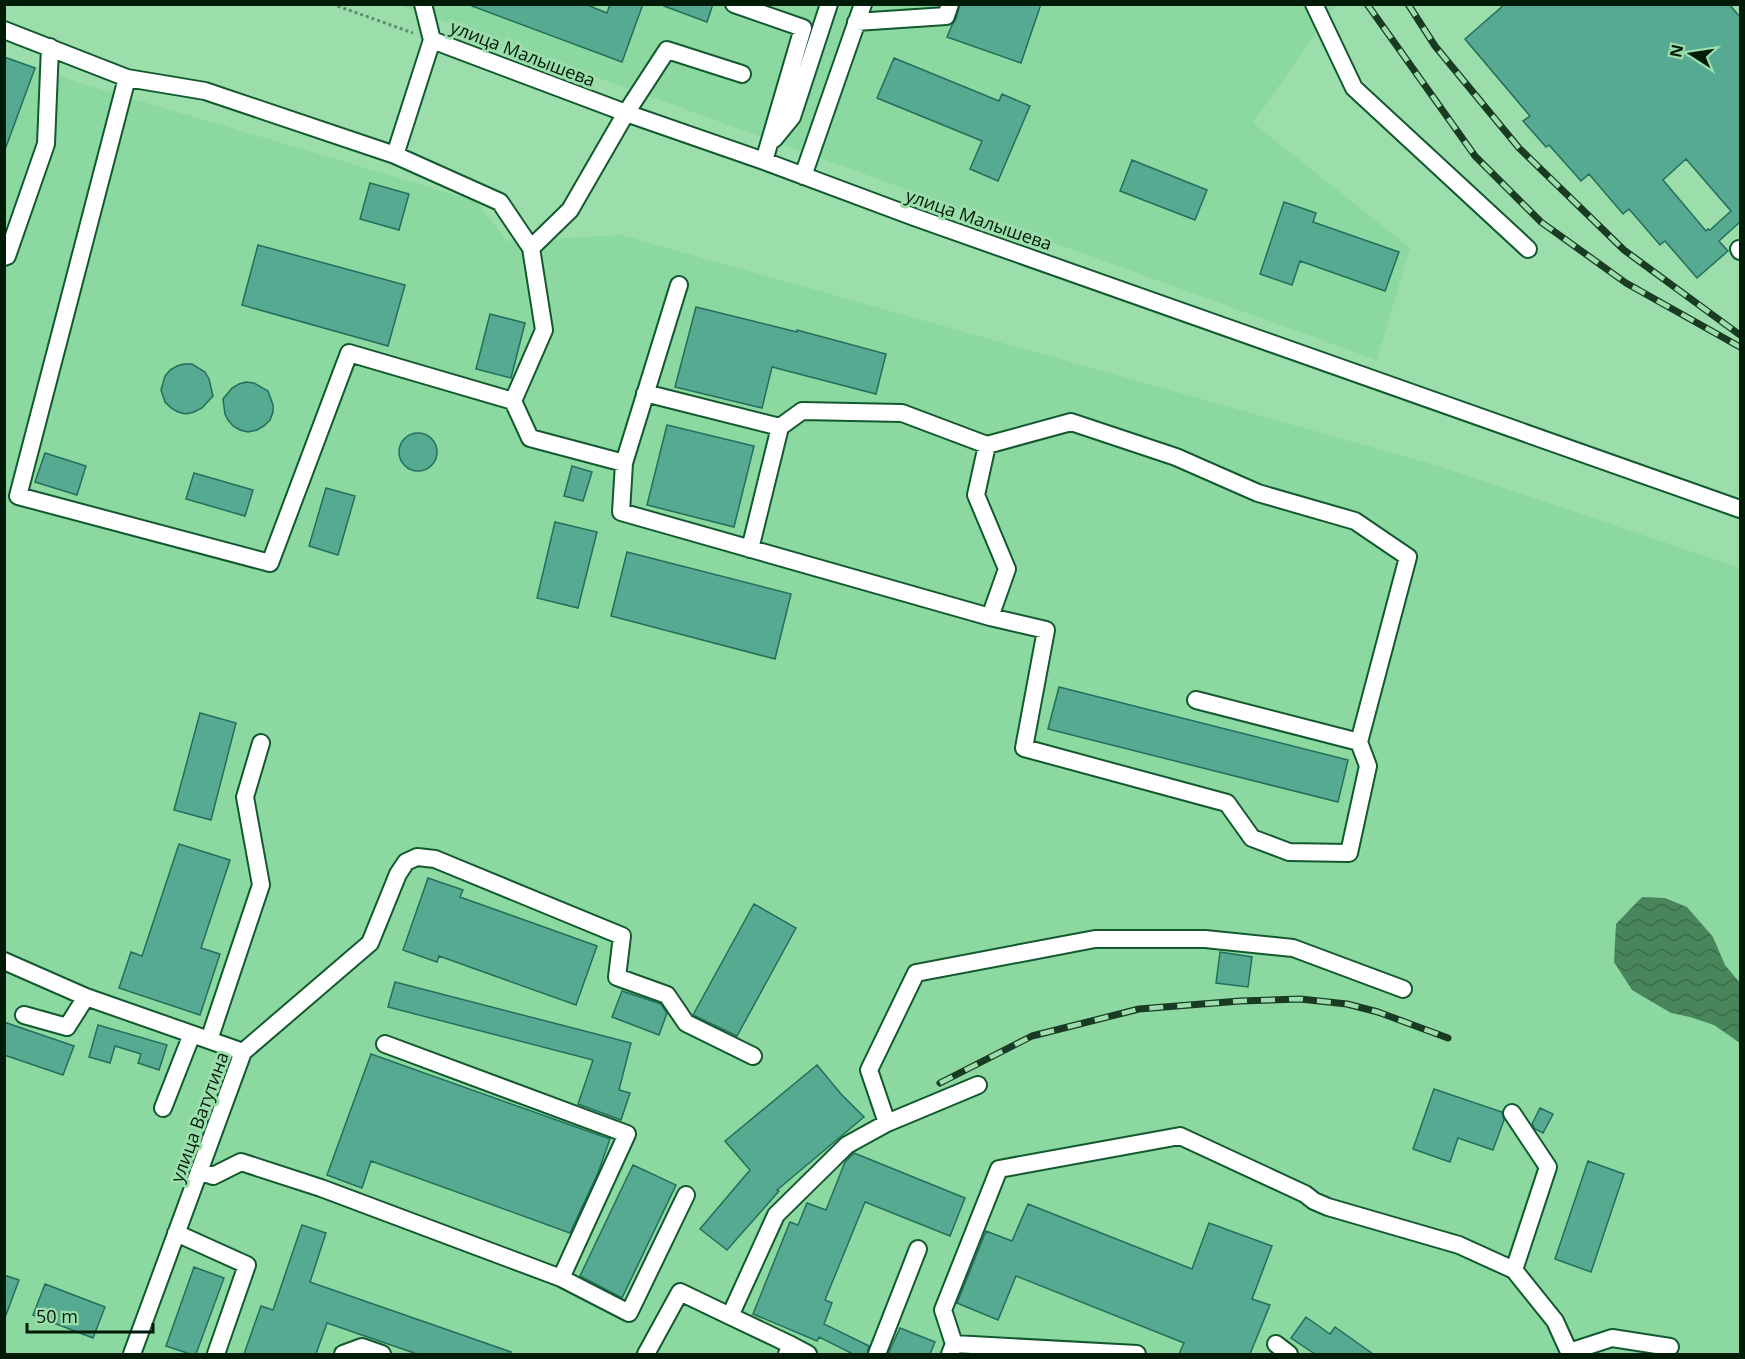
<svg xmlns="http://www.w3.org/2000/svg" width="1745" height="1359" font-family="'Open Sans',sans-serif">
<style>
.built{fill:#8cd8a1}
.water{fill:url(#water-waves)}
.building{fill:#56aa91;stroke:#256e5b;stroke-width:1.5;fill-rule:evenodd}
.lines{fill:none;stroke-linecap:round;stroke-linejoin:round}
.minor-casing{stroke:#13592f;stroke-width:20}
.path{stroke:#5d8f6a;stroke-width:3;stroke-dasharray:3 3;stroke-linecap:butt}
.minor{stroke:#fff;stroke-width:16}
.rail-casing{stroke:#193a23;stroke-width:7}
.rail{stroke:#9bdeac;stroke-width:4.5;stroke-dasharray:14;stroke-linecap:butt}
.labels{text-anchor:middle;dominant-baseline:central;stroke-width:6;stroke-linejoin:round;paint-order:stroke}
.street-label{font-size:18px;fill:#011b09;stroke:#9bdeac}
</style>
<defs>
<pattern id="water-waves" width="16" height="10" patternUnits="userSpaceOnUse" patternTransform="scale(1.5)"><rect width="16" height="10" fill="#49855b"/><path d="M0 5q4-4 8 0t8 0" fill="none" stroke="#3a6c49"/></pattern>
</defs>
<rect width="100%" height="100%" fill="#9bdeac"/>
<path class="built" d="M398 5H1336L1253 123 1410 248 1377 360Z
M4 55 80 83 476 201 507 241 621 235 1442 467 1740 568V1354H5Z"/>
<path class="water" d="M1642 897 1665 898 1687 907 1713 937 1725 965 1740 983V1043L1714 1025 1690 1017 1671 1013 1632 990 1614 962 1616 924Z"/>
<path class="building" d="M472 4H585L607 13 610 4H643L622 62 472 6Z
M665 4H713L707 22 664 6Z
M960 4H1041L1021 63 947 37 952 25 956 19Z
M1505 4H1729L1740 17V222L1719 241 1728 251 1697 278 1665 241 1660 245 1629 209 1623 214 1589 174 1581 181 1549 145 1546 147 1523 121 1530 116 1465 39ZM1686 159 1731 211 1710 230 1708 229 1706 231 1663 180Z
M4 57 35 68 6 147 4 146Z
M894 58 999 101 1002 94 1030 106 998 181 970 169 982 141 877 98Z
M1132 160 1207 190 1195 220 1120 191Z
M370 183 409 194 399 230 360 219Z
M1284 202 1316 213 1313 222 1399 252 1385 291 1300 261 1292 285 1260 274Z
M258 245 405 285 388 346 242 305Z
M696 307 797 332V330L886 354 876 394 772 367 762 408 675 387Z
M490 314 525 323 511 378 476 369Z
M184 364H192L205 372 209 379 213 396 202 408 194 412 186 414 178 412 171 408 165 402 161 390 165 376 170 370 177 366Z
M246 382 254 383 268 391 273 405V412L270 420 264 426 257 430 248 432 240 430 233 426 228 420 225 414 223 399 232 388 239 384Z
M667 425 754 446 734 527 647 505Z
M399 452a19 19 0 1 1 38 0a19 19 0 1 1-38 0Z
M45 453 86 466 77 495 35 482Z
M572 466 592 472 583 501 564 496Z
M194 473 253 490 245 516 186 499Z
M326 488 355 496 338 555 309 546Z
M555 522 597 532 578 608 537 598Z
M627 552 791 594 775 659 611 616Z
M1059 687 1348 760 1338 802 1048 729Z
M200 713 236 723 211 820 174 810Z
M179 844 230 860 201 948 220 954 200 1015 119 988 131 952 142 956Z
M428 878 463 890 460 897 597 946 576 1005 439 956 437 962 403 950Z
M754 904 796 928 737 1036 693 1015Z
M1220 952 1252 957 1248 987 1216 983Z
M395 982 631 1043 619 1090 630 1093 621 1120 578 1104 593 1060 388 1007Z
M622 991 661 1004 667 1013 659 1035 612 1017Z
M4 1022 74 1046 63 1075 4 1055Z
M98 1025 167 1045 159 1070 138 1063 141 1054 115 1046 110 1063 89 1057Z
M371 1054 610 1139 598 1173 570 1233 371 1161 362 1188 327 1175Z
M817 1065 841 1094 864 1117 777 1190 779 1191 727 1250 700 1229 750 1170 725 1141Z
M1434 1089 1502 1112 1504 1120 1493 1150 1458 1138 1450 1162 1413 1149Z
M1540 1108 1553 1114 1543 1133 1535 1129 1532 1124Z
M854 1153 965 1198 950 1236 865 1202 825 1300 832 1303 824 1324 869 1346 867 1354H853L819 1337 817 1341 753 1314 790 1222 798 1225 807 1203 826 1210 845 1162Z
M1588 1161 1624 1174 1591 1272 1555 1259Z
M633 1165 676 1185 622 1298 580 1276Z
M1028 1204 1192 1269 1209 1223 1272 1246 1252 1299 1270 1305 1250 1354H1179L1184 1343 1016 1276 998 1320 957 1303 986 1231 1012 1241Z
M302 1225 326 1233 310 1282 511 1352 510 1354H417L327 1323 316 1354H244L261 1306 273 1310Z
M194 1267 224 1278 196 1354H190L166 1346Z
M4 1275 19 1280 6 1315H4Z
M45 1284 105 1307 93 1338 33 1315Z
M1306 1317 1330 1334 1335 1327 1373 1354H1315L1291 1338Z
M900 1328 935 1342 930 1354H888Z"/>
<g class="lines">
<g class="minor-casing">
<path id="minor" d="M423 4 432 40
M734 4 803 28 764 161
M1314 4 1354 88 1528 249
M856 22 946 16 950 4
M4 30 127 78 205 91 395 155 432 40 626 113 764 161 914 217 1740 509
M127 78 18 496 270 563 349 353 513 401 544 330 531 248 500 202 395 155
M774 139 792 117 829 4
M803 176 863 4
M531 248 570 210 626 113 667 50 742 74
M1739 249 1740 251
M4 257 7 256 46 144 50 47
M645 393 780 427 750 549
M513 401 530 438 624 463 679 285
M780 427 802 411 902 413 987 445
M624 463 621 512 990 617 1007 569 976 495 987 445 1071 422 1176 457 1258 493 1355 521 1408 557 1359 742 1196 700
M990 617 1046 630 1024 748 1227 803 1252 838 1289 852 1349 853 1368 766 1359 742
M4 961 86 997
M24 1015 67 1027 86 997 243 1052
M209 1040 261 885 245 797 261 743
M385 1044 627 1134 561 1278
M163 1108 192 1034
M1512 1113 1548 1167 1514 1270
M887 1123 869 1070 916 973 1095 939H1205L1293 948 1403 989
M199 1171 213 1176 241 1162 321 1188 561 1278 629 1313 686 1195
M176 1233 247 1265 216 1354
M954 1344 1137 1354
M1276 1344 1289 1354
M791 1345 808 1354
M1569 1352 1612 1338 1670 1347
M132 1354 243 1052 370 943 398 874 406 862 417 857 435 859 622 936 617 977 667 995 686 1023 753 1056
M343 1354 362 1347 382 1354
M646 1354 680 1292 730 1316
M787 1354 791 1345 730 1316 776 1215 847 1145 887 1123 978 1085
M877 1354 918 1249
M950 1354 954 1344 943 1310 999 1169 1180 1136 1305 1194 1314 1201 1328 1207 1459 1245 1514 1270 1555 1321 1570 1354"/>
</g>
<path class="path" d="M332 4 413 33"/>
<use href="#minor" class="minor"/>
<g class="rail-casing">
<path id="rail" d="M1367 4 1475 156 1541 222 1626 283 1740 347
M1408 4 1435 46 1519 148 1624 250 1740 335
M940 1083 1032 1036 1139 1009 1240 1001 1300 999 1347 1004 1378 1012 1448 1038"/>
</g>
<use href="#rail" class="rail"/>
</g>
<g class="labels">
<g class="street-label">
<text transform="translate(523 53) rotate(21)">улица Малышева</text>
<text transform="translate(979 219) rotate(19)">улица Малышева</text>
<text transform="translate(199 1117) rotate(-70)">улица Ватутина</text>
</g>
</g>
<rect width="1745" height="1359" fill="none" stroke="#011b09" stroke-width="12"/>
<g transform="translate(1691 54) rotate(282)" stroke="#9bdeac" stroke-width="4.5" paint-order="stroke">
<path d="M0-4.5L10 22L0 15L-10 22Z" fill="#011b09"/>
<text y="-9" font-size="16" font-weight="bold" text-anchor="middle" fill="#011b09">N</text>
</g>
<path d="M27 1323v9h126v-9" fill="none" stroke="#011b09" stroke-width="3"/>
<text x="36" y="1323" font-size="18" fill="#011b09" stroke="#9bdeac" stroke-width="4.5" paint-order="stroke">50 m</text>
</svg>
